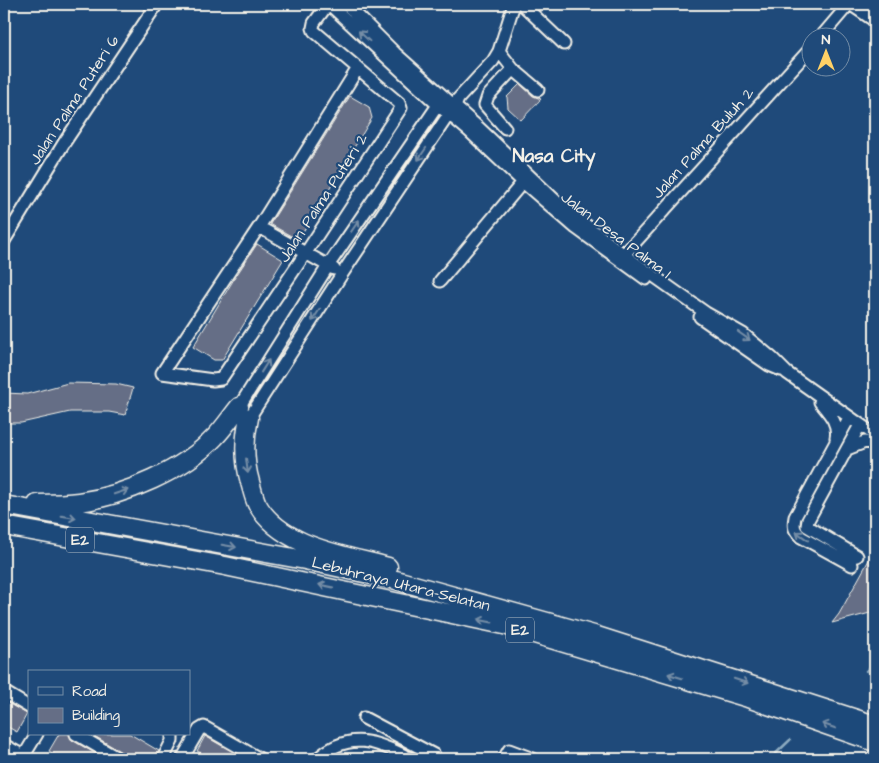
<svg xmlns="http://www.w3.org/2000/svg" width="879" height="763" font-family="'Architects Daughter',sans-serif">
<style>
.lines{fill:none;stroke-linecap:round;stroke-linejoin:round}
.stream{stroke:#8dabc0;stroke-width:2.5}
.building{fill:#656e86;stroke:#f4f1e8}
.minor-casing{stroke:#f4f1e8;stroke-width:15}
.highway-casing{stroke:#f4f1e8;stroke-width:21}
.minor{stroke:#1f4a7a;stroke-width:11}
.highway{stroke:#1f4a7a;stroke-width:18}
.oneway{stroke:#748da6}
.labels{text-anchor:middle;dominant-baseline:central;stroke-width:4.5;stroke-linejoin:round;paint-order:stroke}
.shield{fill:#1f4a7a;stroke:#b4bfc7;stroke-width:1}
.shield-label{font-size:15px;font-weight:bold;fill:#f4f1e8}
.street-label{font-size:16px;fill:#f4f1e8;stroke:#1f4a7a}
.quarter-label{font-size:19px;font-weight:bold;fill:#f4f1e8;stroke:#1f4a7a}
</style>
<rect width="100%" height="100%" fill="#1f4a7a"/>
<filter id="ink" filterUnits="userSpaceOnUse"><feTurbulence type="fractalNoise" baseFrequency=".02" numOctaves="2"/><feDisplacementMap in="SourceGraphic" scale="10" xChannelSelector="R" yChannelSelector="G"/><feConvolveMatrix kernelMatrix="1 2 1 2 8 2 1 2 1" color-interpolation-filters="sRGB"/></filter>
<g filter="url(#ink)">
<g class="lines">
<path class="stream" d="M866 671 875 663
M770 759 790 740"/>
</g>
<path class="building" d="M520 84 533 96 541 99 521 120 508 108 507 97Z
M350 96 369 107 372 118 298 240 270 224Z
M257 244 283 260 222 360H214L193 347 234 279Z
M68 383 116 384 133 388 125 415 109 412H70L21 423H4V393L27 394Z
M875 549V617L870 613 832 623 839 614Z
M4 701 27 714 17 732 4 725Z
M59 734H69L72 740 105 759H62L49 751Z
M91 734H130L159 751 156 759H126L123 753Z
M205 736 245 759H212L197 751Z"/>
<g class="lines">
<g class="minor-casing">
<path id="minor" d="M328 4 314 23 313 28 314 31 399 103 401 108 305 254 221 379 213 380 162 373 259 227 358 68
M329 4 438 105 469 131 523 182 576 228 646 279
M346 4 395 53 478 127 558 203 624 255 706 313 743 334 772 358 787 373 875 435
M522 4 564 44
M850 4 875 21
M820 38 849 4
M499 51 513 69 538 90
M505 128 485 105 488 96 513 69
M259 227 334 269
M4 241 64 143 157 4
M620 259 812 47
M440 281 523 182
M700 317 769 365 781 370
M820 402C829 413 839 423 836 438
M239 407 328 266 438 105 443 101
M249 418 342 274 449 114 455 107 458 99 493 61 499 51 514 4
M849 418 795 517C793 527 794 530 801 537L852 565
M847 449 865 442 875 444
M857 556 807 526 808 520 860 425
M4 692 29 707
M364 718 434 755 431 759
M76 734 119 759
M4 745 29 759
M22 759 37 734
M163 759 172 741V734
M182 759 199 730 204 727 260 759
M317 759C349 730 377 741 411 759
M504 759 509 750 533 759"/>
</g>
<g class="highway-casing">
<path id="highway" d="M249 418C244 439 244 461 250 482 252 489 254 498 257 504 281 547 344 555 388 567
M37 504C50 504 65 504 79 502 124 496 184 470 215 437 224 428 231 417 239 407
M4 505 305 560 396 580 594 635 875 725
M4 526 225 566 504 625 748 698 875 742"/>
</g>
<use href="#minor" class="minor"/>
<use href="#highway" class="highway"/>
</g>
<defs><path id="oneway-shaft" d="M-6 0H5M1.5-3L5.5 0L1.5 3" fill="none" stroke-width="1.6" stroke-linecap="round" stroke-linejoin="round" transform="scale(1.25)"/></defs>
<g class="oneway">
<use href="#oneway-shaft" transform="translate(364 36) rotate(-137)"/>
<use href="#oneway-shaft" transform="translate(422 154) rotate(124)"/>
<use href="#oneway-shaft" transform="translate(355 226) rotate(-56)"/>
<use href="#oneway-shaft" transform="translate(316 315) rotate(123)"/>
<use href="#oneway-shaft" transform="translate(744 336) rotate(35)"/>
<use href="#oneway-shaft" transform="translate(265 366) rotate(-58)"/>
<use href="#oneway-shaft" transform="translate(247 466) rotate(83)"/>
<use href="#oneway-shaft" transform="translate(121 492) rotate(-18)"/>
<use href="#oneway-shaft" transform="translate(69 517) rotate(10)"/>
<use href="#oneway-shaft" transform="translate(802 536) rotate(-144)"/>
<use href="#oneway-shaft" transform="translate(229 546) rotate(10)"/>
<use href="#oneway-shaft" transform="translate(326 586) rotate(-168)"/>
<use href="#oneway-shaft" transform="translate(485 621) rotate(-168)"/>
<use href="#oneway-shaft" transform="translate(675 676) rotate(-163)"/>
<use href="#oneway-shaft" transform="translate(741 681) rotate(18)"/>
<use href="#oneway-shaft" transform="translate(829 726) rotate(-161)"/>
</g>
</g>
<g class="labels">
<g class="shield">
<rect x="66" y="527.5" width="28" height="25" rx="4"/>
<rect x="506" y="617.5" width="28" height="25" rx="4"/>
</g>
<g class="shield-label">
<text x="80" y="540">E2</text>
<text x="520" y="630">E2</text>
</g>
<g class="street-label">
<text transform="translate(74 100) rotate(-57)">Jalan Palma Puteri 6</text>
<text transform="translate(703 143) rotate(-48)">Jalan Palma Buluh 2</text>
<text transform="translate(323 198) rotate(-57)">Jalan Palma Puteri 2</text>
<text transform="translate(616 235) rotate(37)">Jalan Desa Palma 1</text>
<text transform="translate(401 584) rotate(14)">Lebuhraya Utara–Selatan</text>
</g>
<g class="quarter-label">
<text x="554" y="156">Nasa City</text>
</g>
</g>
<rect width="879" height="763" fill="none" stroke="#1f4a7a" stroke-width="20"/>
<rect x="10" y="10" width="859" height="743" fill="none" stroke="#f4f1e8" stroke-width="2" filter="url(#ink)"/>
<rect x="28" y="670" width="162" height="65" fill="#1f4a7a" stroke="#748da6"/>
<rect x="38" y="687" width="25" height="8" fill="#1f4a7a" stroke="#748da6"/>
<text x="72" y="696" font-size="15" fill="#f4f1e8">Road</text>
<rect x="38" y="708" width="25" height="15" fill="#656e86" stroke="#748da6"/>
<text x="72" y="720" font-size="15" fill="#f4f1e8">Building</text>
<g transform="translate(826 52)"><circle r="24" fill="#1f4a7a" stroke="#748da6"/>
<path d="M0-4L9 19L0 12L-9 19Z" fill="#ffd166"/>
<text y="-8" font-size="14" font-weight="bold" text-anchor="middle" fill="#f4f1e8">N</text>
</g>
</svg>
